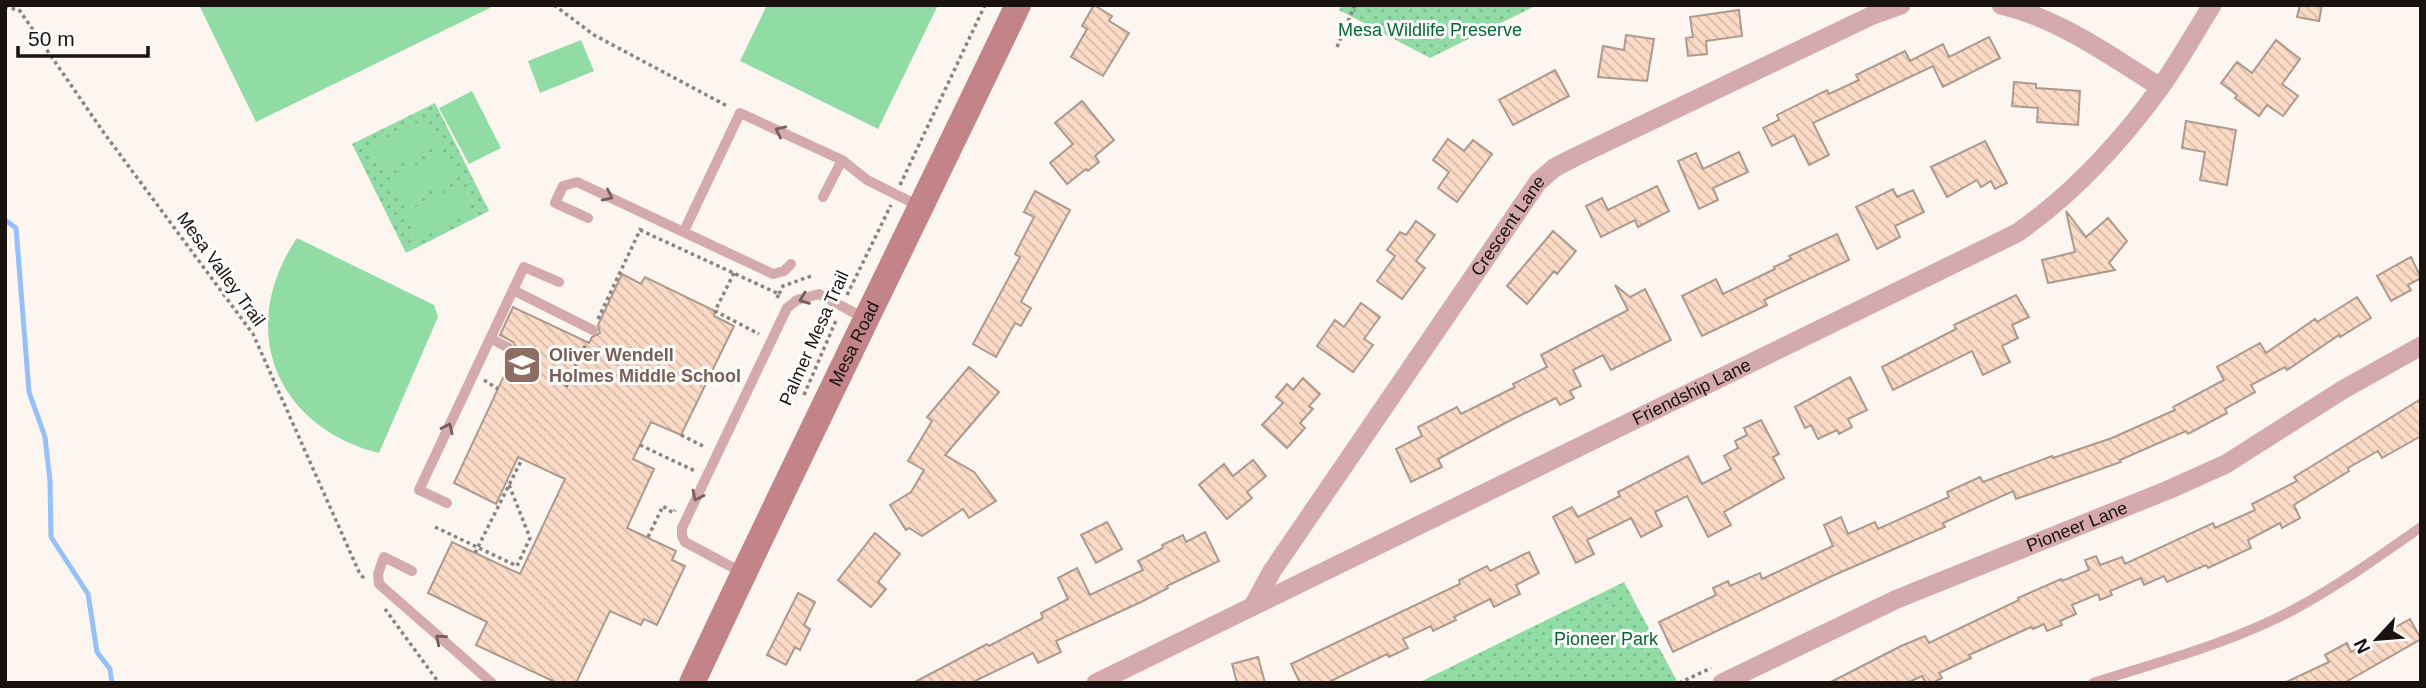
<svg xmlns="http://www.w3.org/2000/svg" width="2426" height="688" font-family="Arial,sans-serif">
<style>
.park{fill:url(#park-dots)}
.pitch{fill:#91dba5}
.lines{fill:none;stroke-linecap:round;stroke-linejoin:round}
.stream{stroke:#96c0f8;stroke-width:5}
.building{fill:url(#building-back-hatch);stroke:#ac9a8f;stroke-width:2}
.path{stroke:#8b837f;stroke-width:3.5;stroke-dasharray:3.5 3.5;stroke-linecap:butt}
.service{stroke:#d5aaad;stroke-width:10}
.minor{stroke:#d5aaad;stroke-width:19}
.secondary{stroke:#c28389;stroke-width:26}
.oneway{stroke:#775e5e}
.labels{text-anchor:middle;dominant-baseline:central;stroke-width:6;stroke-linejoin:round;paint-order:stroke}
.park-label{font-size:18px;fill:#066632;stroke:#fff}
.street-label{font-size:18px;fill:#19120e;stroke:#fff}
.education-label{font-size:18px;font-weight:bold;fill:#785e54;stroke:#fff;text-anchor:start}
</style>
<defs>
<pattern id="park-dots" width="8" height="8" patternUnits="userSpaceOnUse" patternTransform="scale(1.75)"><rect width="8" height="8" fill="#91dba5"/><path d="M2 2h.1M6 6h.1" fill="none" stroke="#7cbb8d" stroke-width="1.8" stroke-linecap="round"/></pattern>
<pattern id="building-back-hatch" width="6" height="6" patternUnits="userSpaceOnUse" patternTransform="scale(1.75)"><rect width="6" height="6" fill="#fbdac6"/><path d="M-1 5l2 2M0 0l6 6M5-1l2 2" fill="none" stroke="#d7baa9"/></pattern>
</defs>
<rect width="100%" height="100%" fill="#fdf5f0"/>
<path class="park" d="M1342 5H1537L1430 58 1339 10Z
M435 103 489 211 406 253 352 144Z
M1624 582 1678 683H1418Z"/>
<path class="pitch" d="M199 5H496L256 122Z
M767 5H938L878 129 740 61Z
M581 40 594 71 540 93 528 61Z
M472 91 501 148 469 164 439 108Z
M427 118 440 144 384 172 371 146Z
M444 152 456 178 401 205 388 180Z
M460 185 473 211 418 239 404 213Z
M297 238 434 305 438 317 379 453C275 426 236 328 297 238Z"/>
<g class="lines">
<path class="stream" d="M5 220 16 228 29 392 45 437 50 481 51 537 88 594 97 652 110 669 112 683"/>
</g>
<path class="building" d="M1094 5 1112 16 1109 21 1129 33 1103 76 1071 57 1087 29 1082 26Z
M2300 5H2322L2319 21 2297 17Z
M1739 10 1742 36 1706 41 1707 54 1688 56 1686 38 1693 37 1690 17Z
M1626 35 1654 39 1647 81 1598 77 1603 46 1624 50Z
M1989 37 2000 58 1943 87 1933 66 1813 123 1829 155 1809 165 1794 135 1772 146 1763 128 1779 120 1777 115 1827 90 1829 94 1859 80 1856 75 1905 51 1910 61 1943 44 1949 57Z
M2276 40 2300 59 2282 84 2298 96 2283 116 2267 105 2259 116 2235 98 2237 95 2221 83 2237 62 2252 73Z
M1555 70 1569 96 1513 125 1499 100Z
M2014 82 2036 84V88L2080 91 2078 125 2037 122 2038 108 2012 106Z
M1082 101 1114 140 1095 156 1099 162 1088 171 1086 169 1067 184 1050 163 1073 144 1055 123Z
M2186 121 2236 130 2227 185 2200 180 2205 152 2182 148Z
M1448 139 1464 151 1473 140 1492 154 1457 202 1438 188 1449 172 1433 160Z
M1985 141 2007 183 1995 189 1991 181 1981 187 1977 180 1947 197 1931 167Z
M1739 152 1748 172 1713 188 1718 200 1699 209 1678 161 1696 153 1703 169Z
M1657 186 1669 211 1638 227 1635 220 1601 237 1586 206 1602 198 1608 210Z
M1893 189 1897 197 1913 190 1924 212 1895 226 1900 237 1877 249 1856 207Z
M1035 191 1070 210 1021 302 1031 308 1021 326 1015 323 996 357 973 344 1020 257 1015 254 1034 217 1024 212Z
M2066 211 2086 237 2108 218 2127 241 2109 263 2115 270 2048 283 2042 260 2075 252Z
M1416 221 1435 235 1416 261 1425 268 1402 299 1377 281 1395 256 1387 250 1400 232 1406 235Z
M1553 231 1576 251 1557 274 1554 271 1527 304 1507 286Z
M1837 234 1849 260 1764 300 1767 305 1702 336 1682 296 1716 279 1723 294 1775 269 1774 267 1791 259 1789 256Z
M2411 257 2421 278 2408 285 2411 290 2391 301 2377 276Z
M622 274 641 284 645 277 715 311 714 316 734 326 681 435 651 422 633 459 654 469 627 528 676 551 672 560 685 566 657 625 644 619 641 625 610 611 576 683H557L476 645 487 622 428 593 452 542 520 574 565 479 518 457 496 504 454 483 517 348 513 342 500 335 513 307 589 343 592 337 600 333 598 325Z
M1615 285 1631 298 1630 297 1645 289 1671 340 1611 370 1603 355 1573 370 1581 386 1570 391 1574 398 1560 405 1556 398 1509 421 1438 459 1442 467 1411 482 1396 449 1422 436 1418 427 1457 407 1461 414 1515 387 1513 384 1547 367 1541 355 1628 310Z
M2016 295 2029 317 2012 325 2018 338 2002 346 2010 362 1983 375 1972 351 1893 390 1882 367 1956 329 1954 325Z
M2357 297 2371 318 2340 337 2339 335 2287 370 2285 367 2251 385 2255 392 2225 409 2227 413 2188 434 2186 431 2120 460 2121 462 2016 499 2013 491 1943 523 1945 527 1832 576 1673 652 1659 622 1716 595 1713 588 1728 581 1730 586 1760 573 1762 579 1833 546 1824 525 1841 517 1848 534 1875 522 1878 529 1949 497 1947 492 1980 477 1983 482 2052 456 2053 458 2112 438 2175 410 2173 407 2224 380 2217 367 2260 343 2266 353 2315 319 2317 322Z
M1361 303 1380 317 1364 339 1373 345 1353 372 1317 346 1335 320 1344 327Z
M969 367 999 392 945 455 974 472 996 501 969 518 963 509 922 536 909 528 906 530 890 505 911 492 924 470 908 461 932 421 927 417Z
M1850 377 1867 410 1848 419 1852 427 1839 434 1837 430 1818 439 1811 425 1805 428 1795 407Z
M1303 378 1320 394 1309 406 1313 409 1300 423 1305 428 1287 448 1262 425 1283 403 1276 397 1287 384 1293 390Z
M2421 399V436L2382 458 2378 451 2348 468 2349 471 2294 505 2300 518 2282 528 2280 523 2248 540 2251 548 2208 568 2206 565 2167 582 2164 576 2144 585 2141 578 2110 591 2112 595 2100 600 2098 594 2072 605 2076 614 2060 621 2062 625 2047 631 2044 624 2033 629 2031 627 1969 655 1971 658 1939 673 1942 678 1932 683H1926L1922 676 1907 683H1829L1901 646 1925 636 1929 643 2019 600 2018 598 2061 579 2062 581 2089 570 2085 560 2096 556 2100 565 2122 557 2125 564 2213 523 2215 528 2255 510 2252 504 2297 481 2294 477Z
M1761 420 1779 454 1773 457 1784 478 1724 512 1731 525 1708 537 1687 496 1655 512 1662 526 1641 537 1631 518 1587 540 1594 554 1576 563 1553 517 1572 507 1578 517 1620 496 1618 492 1688 456 1702 484 1731 469 1724 456 1738 448 1735 441 1747 435 1744 428Z
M1253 460 1266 476 1247 492 1252 498 1227 519 1199 485 1224 464 1233 476Z
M1107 522 1122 549 1096 563 1081 535Z
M1205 532 1219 561 1167 586 1168 588 1141 602 1056 641 1061 652 1038 663 1033 653 971 683H913L987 644 989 646 1043 618 1041 613 1068 599 1058 578 1077 568 1090 595 1143 570 1138 561 1163 548 1162 545 1183 535 1186 542Z
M875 533 900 554 878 582 886 589 871 607 838 580Z
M1529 552 1539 573 1516 585 1520 594 1494 607 1490 599 1454 617 1456 620 1433 631 1431 626 1403 639 1408 648 1389 657 1387 654 1327 683H1300L1291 664 1460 584 1459 580 1487 566 1490 571Z
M798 593 815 602 804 625 810 629 800 650 795 647 786 665 767 655Z
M2410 619 2421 639 2344 683H2284L2329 662 2325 655 2347 643 2351 652Z
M1258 657 1265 683H1237L1232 664Z"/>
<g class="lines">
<path class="path" d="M554 5 594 35 729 107
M5 6 20 11 104 133 253 334 359 572 365 580
M1337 47 1355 5
M900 185 985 5
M640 230 779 294 777 298
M734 273 715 311 759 334
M779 294 783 286 814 275
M847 295 891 205
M598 319 641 228
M711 373 735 385
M484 380 498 389
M566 387 587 342
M804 395 837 318
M681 435 705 447
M640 445 695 471
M435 527 517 566 530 538 509 485
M648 537 663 506 673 513 675 510
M475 553 522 459
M385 609 439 683
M1679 683 1711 668"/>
<path class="service" d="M823 197 842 160
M588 218 555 203 563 186 577 182 773 274 784 271 791 264
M684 231 740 113 842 160 867 180 921 207
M513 290 593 330
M490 338 509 348
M447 503 419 490 513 290 524 267 559 282
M412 571 384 557 378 574 379 584 492 683
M743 573 685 542 682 536V528L787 308 797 300 819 294 864 318
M2093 683C2162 661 2231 643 2295 609 2339 585 2380 556 2421 527"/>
<g class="minor">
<path d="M2001 5C2060 19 2109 55 2160 87"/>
<path id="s1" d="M1253 606 1272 571 1538 182 1554 168 1575 157 1873 15 1901 5"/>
<path id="s2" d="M1096 683 2017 233C2073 194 2120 143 2160 88 2179 61 2195 33 2212 5"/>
<path id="s3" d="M1722 683 1897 599 2168 490 2226 464 2344 389 2421 346"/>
</g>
<path class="secondary" id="s4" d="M692 683C798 456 910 231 1018 5"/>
</g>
<defs><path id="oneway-chevron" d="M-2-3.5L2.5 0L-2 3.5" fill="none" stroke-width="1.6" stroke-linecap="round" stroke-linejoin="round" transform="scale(1.75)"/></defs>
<g class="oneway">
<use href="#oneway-chevron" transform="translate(780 131) rotate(-155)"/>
<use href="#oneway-chevron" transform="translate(608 196) rotate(25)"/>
<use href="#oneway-chevron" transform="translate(804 299) rotate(159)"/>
<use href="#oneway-chevron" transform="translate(448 428) rotate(-65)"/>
<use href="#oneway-chevron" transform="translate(697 496) rotate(116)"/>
<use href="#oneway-chevron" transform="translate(440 639) rotate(-140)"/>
</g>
<defs>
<g id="school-square" transform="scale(2.0125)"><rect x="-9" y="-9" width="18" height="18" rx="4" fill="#8d6e63" stroke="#fff"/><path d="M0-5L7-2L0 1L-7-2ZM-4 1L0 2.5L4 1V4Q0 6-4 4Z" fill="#fff"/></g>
</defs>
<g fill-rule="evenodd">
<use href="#school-square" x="522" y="365"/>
</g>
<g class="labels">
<g class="park-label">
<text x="1430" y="30">Mesa Wildlife Preserve</text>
<text x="1606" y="639">Pioneer Park</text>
</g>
<g class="street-label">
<text stroke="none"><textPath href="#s1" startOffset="458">Crescent Lane</textPath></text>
<text transform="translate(221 269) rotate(54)">Mesa Valley Trail</text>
<text transform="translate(814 338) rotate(-66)">Palmer Mesa Trail</text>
<text stroke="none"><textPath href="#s4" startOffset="376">Mesa Road</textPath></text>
<text stroke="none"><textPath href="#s2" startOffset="663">Friendship Lane</textPath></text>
<text stroke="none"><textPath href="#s3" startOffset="388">Pioneer Lane</textPath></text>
</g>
<g class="education-label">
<text x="549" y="355">Oliver Wendell<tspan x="549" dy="21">Holmes Middle School</tspan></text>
</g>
</g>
<rect width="2426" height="688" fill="none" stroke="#19120e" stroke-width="14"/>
<g transform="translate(2377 639) rotate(244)" stroke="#ffffff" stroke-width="5" paint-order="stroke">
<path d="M0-5L12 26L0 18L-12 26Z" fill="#19120e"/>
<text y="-10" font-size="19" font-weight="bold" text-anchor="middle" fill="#19120e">N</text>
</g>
<path d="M18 46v10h130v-10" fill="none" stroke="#19120e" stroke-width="3.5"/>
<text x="28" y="46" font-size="21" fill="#19120e" stroke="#ffffff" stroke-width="5" paint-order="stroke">50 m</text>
</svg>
